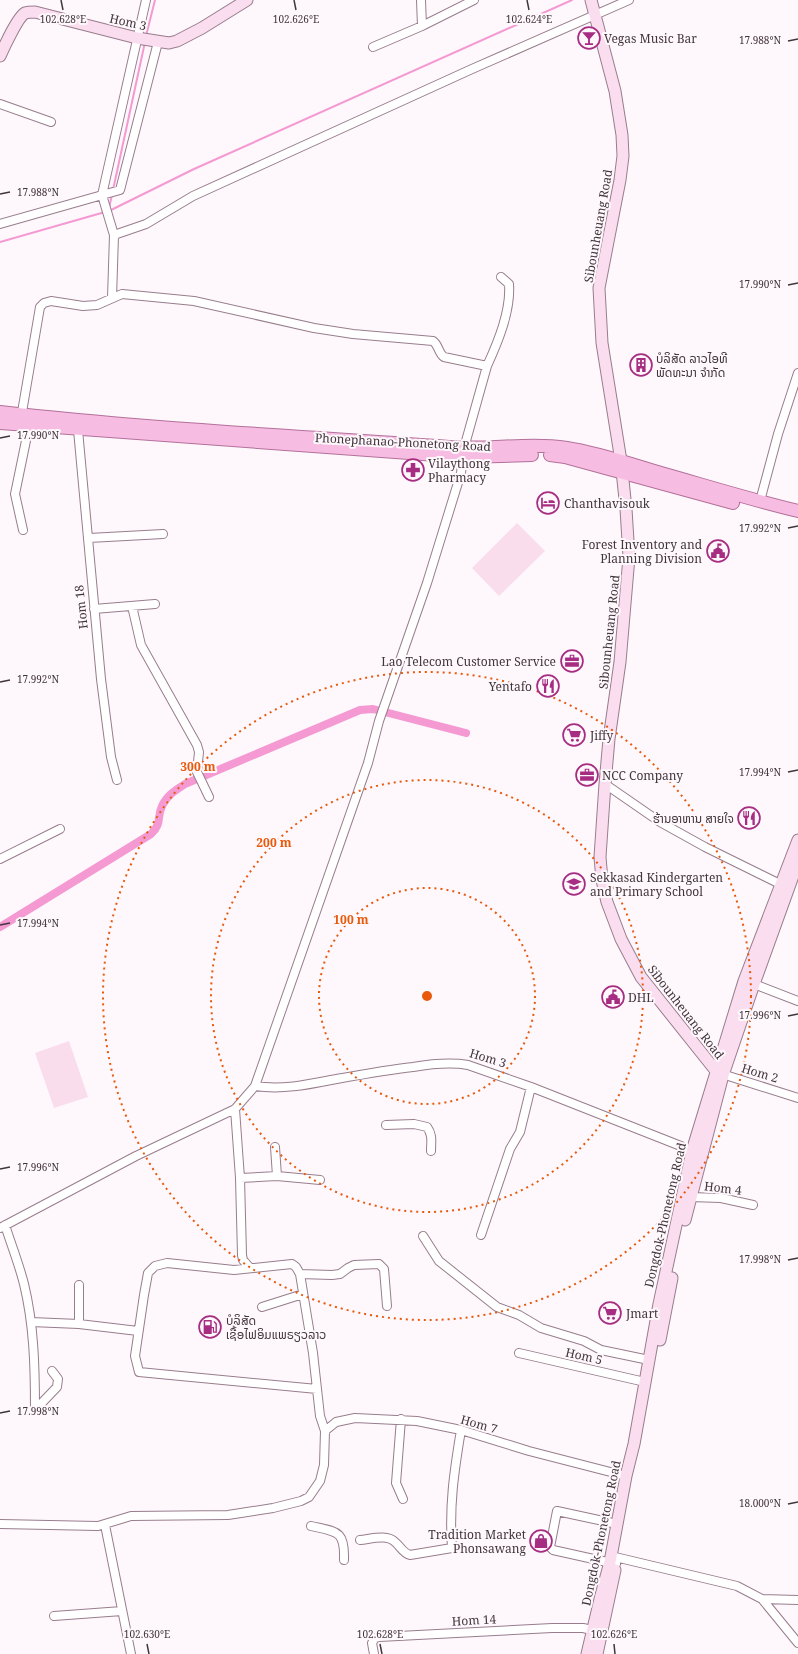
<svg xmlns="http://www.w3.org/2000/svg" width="798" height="1654" font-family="'Noto Serif','Noto Sans Lao',serif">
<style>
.green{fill:#f9dded}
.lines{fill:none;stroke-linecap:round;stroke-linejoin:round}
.stream{stroke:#f499d2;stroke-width:2}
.canal{stroke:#f499d2;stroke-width:8}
.street-casing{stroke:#987d8d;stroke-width:10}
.secondary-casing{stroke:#987d8d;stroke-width:13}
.primary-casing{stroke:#b3709a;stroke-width:14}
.street{stroke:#fff;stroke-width:8}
.secondary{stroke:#fbddf0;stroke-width:11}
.primary{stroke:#f7bce1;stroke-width:12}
.ticks{fill:none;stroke:#41353c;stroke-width:1.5}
.ring{fill:none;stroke:#e8590c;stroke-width:2;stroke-dasharray:2 4}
.labels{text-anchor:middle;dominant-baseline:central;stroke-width:4;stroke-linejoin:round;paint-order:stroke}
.street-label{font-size:12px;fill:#41353c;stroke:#fef8fc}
.poi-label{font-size:12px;fill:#41353c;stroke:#fef8fc;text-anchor:start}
.ticks-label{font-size:10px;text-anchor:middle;fill:#41353c;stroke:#fef8fc;stroke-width:4;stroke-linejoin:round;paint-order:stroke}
.centre{fill:#e8590c;stroke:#fef8fc;stroke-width:2}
.ring-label{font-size:12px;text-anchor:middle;font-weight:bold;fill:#e8590c;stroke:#fef8fc;stroke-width:4;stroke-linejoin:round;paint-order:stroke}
</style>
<rect width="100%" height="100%" fill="#fef8fc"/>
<path class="green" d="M517 523 545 551 499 596 472 568Z
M69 1041 88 1097 54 1108 35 1053Z"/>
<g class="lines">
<path class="stream" d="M146 36 155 0
M113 190 145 42
M109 208 112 195
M109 211 194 169 572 0
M0 242 105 212"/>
<path class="canal" d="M0 927 151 834C163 822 156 819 162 806 167 795 176 790 185 784L360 710 373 709 466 733"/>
<g class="street-casing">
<path id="street" d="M421 0 422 26
M373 47 422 26 474 0
M0 104 51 122
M0 224 120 190 158 42
M114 235 146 224 193 196 472 69 629 0
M112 298 114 235 102 195 146 0
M487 366C498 342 511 311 509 284L501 277
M78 430 101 679 111 757 117 780
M760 501 778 434 798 373
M23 530 15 494 29 426
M89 538 163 534
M132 606 141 645 197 745 199 752 197 772 209 797
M94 609 155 604
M605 784 660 822 705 847 780 884
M0 859 60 829
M754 984 798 1001
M719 1073 798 1098
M255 1086C281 1090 306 1085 331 1080 359 1075 386 1070 413 1067 431 1064 450 1062 468 1065L531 1087 696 1152
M235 1109 240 1178 242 1255 243 1260 250 1268
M386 1125 414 1124 427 1127C433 1135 431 1142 431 1151
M275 1147 277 1176
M240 1178 277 1176 320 1180
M690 1197 721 1198 753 1205
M5 1225C11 1244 19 1264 24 1284 34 1325 35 1367 35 1410
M0 1228 136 1156 235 1109 255 1086 368 763 379 721 427 583 461 473 464 448 487 366 444 357C438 353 439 345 433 341L353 334 314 328 194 301 122 294 97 305 83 306 51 301 44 303 40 307 21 418
M481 1235 510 1149 520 1132 531 1087
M423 1236 439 1261 497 1307 519 1315 541 1328 584 1341 601 1350 649 1360
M300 1274 332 1275 340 1274 348 1268 354 1265 379 1264 384 1269 387 1306
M79 1285V1324
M262 1307 303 1294
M31 1322 79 1324 138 1331
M519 1353 645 1382
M35 1410 57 1387 58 1379 52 1371
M401 1419 396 1483 403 1499
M325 1431 336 1422 355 1418 417 1421 461 1430 529 1451 626 1476
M0 1524 98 1526 131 1516 228 1515 273 1508 301 1501 309 1497 320 1481 324 1465 325 1431 320 1416 313 1353 300 1274 296 1267 292 1264 234 1270 167 1263 155 1266 148 1273 144 1295 135 1356 139 1372 317 1389
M105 1525 131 1654
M311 1526C337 1532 345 1530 344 1560
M360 1540C371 1539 387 1534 395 1542 401 1547 403 1553 410 1555L452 1548C449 1506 454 1472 461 1430
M611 1556 737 1586 762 1599 798 1643
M616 1564 553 1550 550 1547 557 1511 617 1524
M762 1599 798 1600
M54 1616 122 1611
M374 1654 372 1643 375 1638 379 1637 552 1628H583L592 1630"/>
</g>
<g class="secondary-casing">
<path id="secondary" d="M591 0 615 91 622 135 623 156 620 180 599 288 602 343 621 461 626 509 629 557 620 662 609 739 605 784 600 857 602 880 607 902 621 939 641 977 716 1071
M0 56C4 47 18 17 25 13 28 12 32 12 35 12L137 38 169 43 177 41 202 28 247 0
M685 1220 723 1075 754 984 798 862
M660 1340 672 1278
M587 1654 600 1599 610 1562 626 1476 634 1444 659 1304 692 1151 744 981 798 840
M597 1654 615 1570"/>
</g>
<g class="primary-casing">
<path id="primary" d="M0 412C149 429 300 436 449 447 488 450 528 442 567 448 599 453 630 464 661 473 707 486 752 500 798 511
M0 423 464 457 532 455
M550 455 565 457 733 503"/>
</g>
<use href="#street" class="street"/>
<use href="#secondary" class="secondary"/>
<use href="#primary" class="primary"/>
</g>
<path class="ticks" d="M61 0 63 10M294 0 296 10M527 0 529 10M788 41 798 39M0 194 10 192M788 285 798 283M0 438 10 436M788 528 798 526M0 682 10 680M788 772 798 770M0 925 10 923M788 1016 798 1014M0 1169 10 1167M788 1260 798 1258M0 1413 10 1411M788 1504 798 1502M147 1644 149 1654M380 1644 382 1654M614 1644 615 1654"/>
<g class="ring">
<circle cx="427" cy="996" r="108"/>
<circle cx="427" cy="996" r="216"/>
<circle cx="427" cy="996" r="324"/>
</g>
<defs>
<g id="bar-ring" transform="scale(1.15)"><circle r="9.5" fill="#fef8fc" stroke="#a62d82" stroke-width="1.5"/><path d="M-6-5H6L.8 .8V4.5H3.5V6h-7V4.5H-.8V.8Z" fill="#a62d82"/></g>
<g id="building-ring" transform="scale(1.15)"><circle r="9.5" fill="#fef8fc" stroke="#a62d82" stroke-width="1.5"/><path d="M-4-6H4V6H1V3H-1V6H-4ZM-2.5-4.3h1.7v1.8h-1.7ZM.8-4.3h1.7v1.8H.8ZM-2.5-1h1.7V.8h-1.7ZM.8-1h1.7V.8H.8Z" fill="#a62d82"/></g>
<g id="pharmacy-ring" transform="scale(1.15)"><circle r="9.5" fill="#fef8fc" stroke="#a62d82" stroke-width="1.5"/><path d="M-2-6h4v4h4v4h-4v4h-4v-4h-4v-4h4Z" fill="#a62d82"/></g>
<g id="hotel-ring" transform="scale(1.15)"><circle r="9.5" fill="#fef8fc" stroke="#a62d82" stroke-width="1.5"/><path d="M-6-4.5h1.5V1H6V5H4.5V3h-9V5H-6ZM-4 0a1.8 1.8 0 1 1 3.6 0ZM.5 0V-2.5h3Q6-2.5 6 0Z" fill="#a62d82"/></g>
<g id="civic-ring" transform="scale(1.15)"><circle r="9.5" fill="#fef8fc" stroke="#a62d82" stroke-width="1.5"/><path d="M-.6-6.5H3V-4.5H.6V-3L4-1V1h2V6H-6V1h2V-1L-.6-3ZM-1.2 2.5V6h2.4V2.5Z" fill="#a62d82"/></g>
<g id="office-ring" transform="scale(1.15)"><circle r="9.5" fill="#fef8fc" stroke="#a62d82" stroke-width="1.5"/><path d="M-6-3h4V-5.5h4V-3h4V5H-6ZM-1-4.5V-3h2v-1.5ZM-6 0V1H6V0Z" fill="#a62d82"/></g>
<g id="restaurant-ring" transform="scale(1.15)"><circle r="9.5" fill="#fef8fc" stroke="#a62d82" stroke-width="1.5"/><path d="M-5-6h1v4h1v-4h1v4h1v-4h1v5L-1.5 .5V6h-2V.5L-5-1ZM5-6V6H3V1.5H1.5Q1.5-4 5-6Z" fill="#a62d82"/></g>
<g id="supermarket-ring" transform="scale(1.15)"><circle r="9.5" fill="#fef8fc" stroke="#a62d82" stroke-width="1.5"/><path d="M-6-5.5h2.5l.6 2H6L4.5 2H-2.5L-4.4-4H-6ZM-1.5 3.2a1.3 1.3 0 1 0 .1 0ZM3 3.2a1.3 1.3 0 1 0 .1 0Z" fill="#a62d82"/></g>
<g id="school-ring" transform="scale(1.15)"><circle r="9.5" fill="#fef8fc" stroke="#a62d82" stroke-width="1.5"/><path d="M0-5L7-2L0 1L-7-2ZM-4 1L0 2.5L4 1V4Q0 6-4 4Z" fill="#a62d82"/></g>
<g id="fuel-ring" transform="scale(1.15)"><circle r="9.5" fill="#fef8fc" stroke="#a62d82" stroke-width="1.5"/><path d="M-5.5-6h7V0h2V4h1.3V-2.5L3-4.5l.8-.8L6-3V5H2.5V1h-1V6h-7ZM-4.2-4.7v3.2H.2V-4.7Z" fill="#a62d82"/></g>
<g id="shop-ring" transform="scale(1.15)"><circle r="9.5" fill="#fef8fc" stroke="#a62d82" stroke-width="1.5"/><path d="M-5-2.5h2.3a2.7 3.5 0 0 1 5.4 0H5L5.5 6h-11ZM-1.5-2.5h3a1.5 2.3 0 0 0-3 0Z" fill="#a62d82"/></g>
</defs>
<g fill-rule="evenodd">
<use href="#bar-ring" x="589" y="38"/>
<use href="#building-ring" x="641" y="365"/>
<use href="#pharmacy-ring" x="413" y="470"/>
<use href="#hotel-ring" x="548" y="503"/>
<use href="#civic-ring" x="718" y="551"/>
<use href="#office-ring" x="572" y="661"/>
<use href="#restaurant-ring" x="548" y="686"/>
<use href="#supermarket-ring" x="574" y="735"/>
<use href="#office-ring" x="587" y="775"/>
<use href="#restaurant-ring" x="749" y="818"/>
<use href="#school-ring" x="574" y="884"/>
<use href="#civic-ring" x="613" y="997"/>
<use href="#supermarket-ring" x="610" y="1313"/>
<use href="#fuel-ring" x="210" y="1327"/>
<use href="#shop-ring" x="541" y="1541"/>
</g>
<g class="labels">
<g class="street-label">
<text transform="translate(128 22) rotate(13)">Hom 3</text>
<text transform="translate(598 226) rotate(-80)">Sibounheuang Road</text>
<text transform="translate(403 442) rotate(3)">Phonephanao-Phonetong Road</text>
<text transform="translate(81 607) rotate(-96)">Hom 18</text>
<text transform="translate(609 632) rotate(-84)">Sibounheuang Road</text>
<text transform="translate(686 1012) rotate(52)">Sibounheuang Road</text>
<text transform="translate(488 1058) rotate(17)">Hom 3</text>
<text transform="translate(760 1073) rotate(17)">Hom 2</text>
<text transform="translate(723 1188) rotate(7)">Hom 4</text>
<text transform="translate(665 1215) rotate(-77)">Dongdok-Phonetong Road</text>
<text transform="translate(584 1356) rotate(13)">Hom 5</text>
<text transform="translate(479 1424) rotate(16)">Hom 7</text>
<text transform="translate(601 1533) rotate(-78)">Dongdok-Phonetong Road</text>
<text transform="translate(474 1620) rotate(-3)">Hom 14</text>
</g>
<g class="poi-label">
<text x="604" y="38">Vegas Music Bar</text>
<text x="656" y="358">ບໍລິສັດ ລາວໄອທີ<tspan x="656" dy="14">ພັດທະນາ ຈຳກັດ</tspan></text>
<text x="428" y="463">Vilaythong<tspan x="428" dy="14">Pharmacy</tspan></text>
<text x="564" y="503">Chanthavisouk</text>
<text x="702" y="544" text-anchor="end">Forest Inventory and<tspan x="702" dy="14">Planning Division</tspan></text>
<text x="556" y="661" text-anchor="end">Lao Telecom Customer Service</text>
<text x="532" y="686" text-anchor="end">Yentafo</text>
<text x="590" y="735">Jiffy</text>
<text x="602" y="775">NCC Company</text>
<text x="734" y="818" text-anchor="end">ຮ້ານອາຫານ ສາຍໃຈ</text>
<text x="590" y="877">Sekkasad Kindergarten<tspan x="590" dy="14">and Primary School</tspan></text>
<text x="628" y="997">DHL</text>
<text x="626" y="1313">Jmart</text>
<text x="226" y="1320">ບໍລິສັດ<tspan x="226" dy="14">ເຊື້ອໄຟອິມແພຣຽວລາວ</tspan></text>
<text x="526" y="1534" text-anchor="end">Tradition Market<tspan x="526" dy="14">Phonsawang</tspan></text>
</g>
</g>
<g class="ticks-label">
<text x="63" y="23">102.628°E</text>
<text x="296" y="23">102.626°E</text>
<text x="529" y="23">102.624°E</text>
<text x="760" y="44">17.988°N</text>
<text x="38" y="196">17.988°N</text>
<text x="760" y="288">17.990°N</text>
<text x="38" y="439">17.990°N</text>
<text x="760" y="532">17.992°N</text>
<text x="38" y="683">17.992°N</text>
<text x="760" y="776">17.994°N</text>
<text x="38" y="927">17.994°N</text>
<text x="760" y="1019">17.996°N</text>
<text x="38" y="1171">17.996°N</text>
<text x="760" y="1263">17.998°N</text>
<text x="38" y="1415">17.998°N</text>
<text x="760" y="1507">18.000°N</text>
<text x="147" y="1638">102.630°E</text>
<text x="380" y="1638">102.628°E</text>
<text x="614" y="1638">102.626°E</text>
</g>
<circle cx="427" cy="996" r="6" class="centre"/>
<g class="ring-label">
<text x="198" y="771">300 m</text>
<text x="274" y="847">200 m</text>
<text x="351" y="924">100 m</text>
</g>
</svg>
